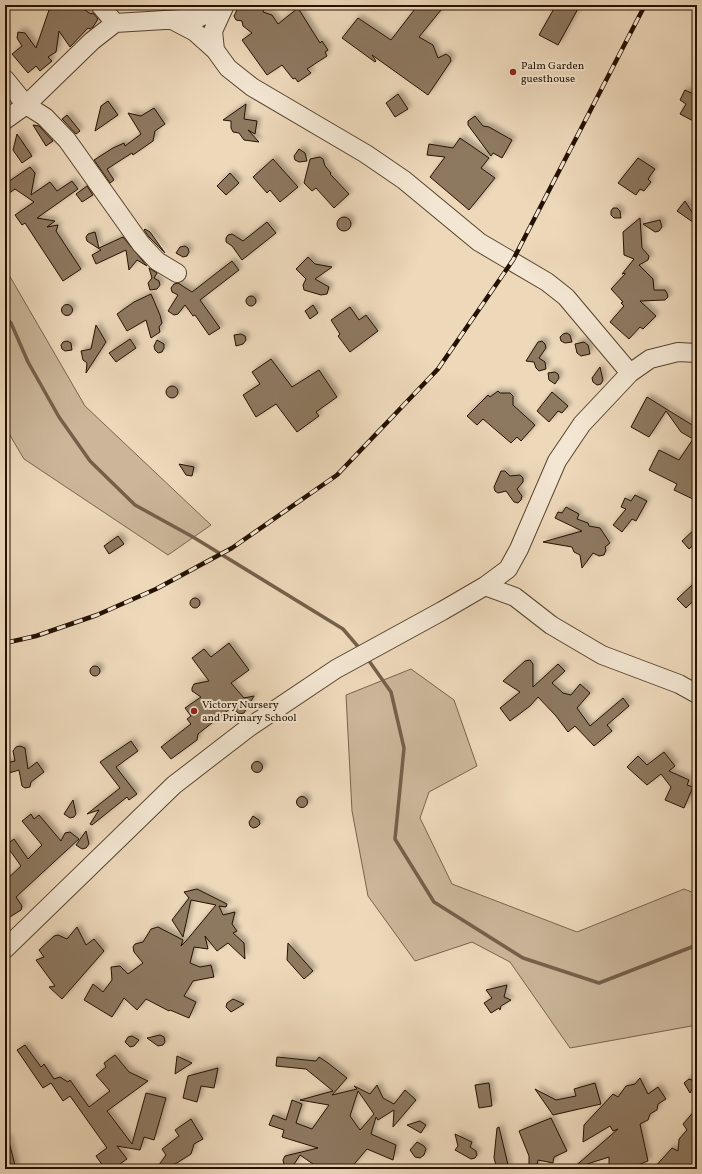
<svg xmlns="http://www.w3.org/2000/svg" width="702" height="1174" font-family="Vollkorn,serif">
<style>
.green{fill:#cbb69a;stroke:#78644d}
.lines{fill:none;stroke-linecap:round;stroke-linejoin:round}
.stream{stroke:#74604a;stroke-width:3.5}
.building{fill:#8d7861;stroke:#251100;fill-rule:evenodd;filter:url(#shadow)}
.minor-casing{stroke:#57432e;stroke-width:20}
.minor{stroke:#f3e6d2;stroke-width:18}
.rail-casing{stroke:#251100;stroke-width:4.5}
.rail{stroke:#f3e6d2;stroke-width:3;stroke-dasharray:9;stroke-linecap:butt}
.poi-dot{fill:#8f2418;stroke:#f3e6d2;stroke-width:1.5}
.labels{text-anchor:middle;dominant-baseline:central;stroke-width:4;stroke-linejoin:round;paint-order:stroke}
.poi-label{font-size:11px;fill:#251100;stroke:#f3e6d2;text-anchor:start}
</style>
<defs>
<filter id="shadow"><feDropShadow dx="3.5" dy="-3.5" stdDeviation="2" flood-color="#0004"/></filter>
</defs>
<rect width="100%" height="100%" fill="#edd8ba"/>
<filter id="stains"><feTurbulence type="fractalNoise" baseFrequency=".005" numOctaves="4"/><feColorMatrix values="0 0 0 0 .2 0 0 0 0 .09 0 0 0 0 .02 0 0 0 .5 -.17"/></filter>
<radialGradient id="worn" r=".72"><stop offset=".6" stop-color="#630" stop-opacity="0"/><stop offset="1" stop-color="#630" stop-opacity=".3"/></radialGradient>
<path class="green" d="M5 268 85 406 211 525 168 555 24 459 5 427Z
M411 669 454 700 477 766 429 792 420 818 452 884 577 932 684 889 697 894V1025L570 1048 510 962 472 942 415 961 368 896 352 811 346 695Z"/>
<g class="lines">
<path class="stream" d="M5 317 11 323 28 362 59 417 90 461 135 505 193 537 343 629 361 650
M367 658 391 692 404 748 395 839 434 902 523 958 599 983 697 945"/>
</g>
<path class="building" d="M54 5H77L91 14 92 13 94 14 98 19 93 27 90 29 88 28 70 47 59 31 56 52 48 57 52 61 40 71 36 66 28 73 12 54 22 46 17 38 18 32 25 33 36 48 49 10Z
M236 5H265L263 12 272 15 278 24 298 8 320 43 322 41 328 50 325 52 327 56 307 69 311 73 298 82 295 78 293 79 282 65 267 75 242 40 252 33 243 26 242 21 236 20 234 16 237 10Z
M418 5H445L419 37 433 45 438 58 446 54 450 57 451 61 428 95 372 55 376 61 375 62 342 38 358 18 391 40Z
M556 5H580L558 45 539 35Z
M697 87V123L680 114 686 104 680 100 685 90 693 94Z
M398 94 408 109 395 117 386 103Z
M108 101 118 115 95 131 101 106Z
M246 104 244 119 257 121 255 134 248 130 259 142 244 140 239 133 233 132 231 128V121L223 120Z
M154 108 165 124 155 131 153 141 133 155 132 153 107 169 114 180 110 183 94 160 113 148 124 143 125 146 141 134 128 113 141 116Z
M67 115 80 131 76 134 62 119Z
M475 116 483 126 489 127 512 140 502 158 493 153 491 156 468 125V121Z
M33 125 39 126 53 141 46 146Z
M17 134 32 156 22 163 13 150Z
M460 138 489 158 481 168 495 178 469 210 430 177 445 157 427 155 429 144 453 148Z
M299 149 305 153 307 161 299 162 295 160 294 156Z
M320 157 323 159 325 166 331 173 330 174 349 194 334 208 316 188 312 191 304 183 310 159Z
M638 158 655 169 648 179 651 182 644 191 640 189 636 195 618 183Z
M273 159 298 187 280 202 270 190 267 193 253 177Z
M30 167 35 173 31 195 50 182 57 191 72 181 78 189 37 218 55 221 47 227 58 225 56 231 81 269 63 281 25 223 22 225 15 215 34 202 15 189 5 196V184Z
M230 173 239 183 226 195 217 186Z
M87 186 93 195 82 202 76 194Z
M685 201 697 220V225L677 211Z
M613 208H617L620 211 621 218H614L611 215V211Z
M337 224a7 7 0 1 1 14 0a7 7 0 1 1-14 0Z
M640 218 642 248 649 256 648 260 639 265 653 279 654 290H665L667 293 668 297 665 300 640 301 656 316 643 329 640 327 629 339 610 322 624 306 621 303 623 302 611 289 625 274V273L622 274 634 259 624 255 623 232Z
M660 220 662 227 659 231 655 232 643 224Z
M267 222 276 233 242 260 232 246 226 242V238L228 235 232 234 243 241Z
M145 229 150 232 165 253 149 237 144 230Z
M95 232 99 248 123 237 147 266 137 260 129 270 126 250 96 264 92 255 101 250 87 241 86 237 88 234Z
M185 246 188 248 189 252 187 256 183 257 176 253 180 247Z
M308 257 315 264 332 267 315 279 329 287 327 294 321 295 304 290 303 285 306 279 296 269Z
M232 261 239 270 200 300 220 328 209 335 195 315 193 316 185 305 178 314 174 315 168 311 178 295 172 292 171 288 174 284 178 283 192 292Z
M149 268 157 273 154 278 159 281 160 285 157 289 150 290 148 283 152 278Z
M151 294 160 315 162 323 159 327 160 332 151 338 146 320 127 331 117 314 134 302Z
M246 301a5 5 0 1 1 10 0a5 5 0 1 1-10 0Z
M61.5 310a5.5 5.5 0 1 1 11 0a5.5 5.5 0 1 1-11 0Z
M313 305 318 313 310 319 305 311Z
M350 307 359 320 366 315 378 331 350 352 338 336 340 334 331 320Z
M96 325 106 342 86 373 87 363 83 360 81 351 91 349Z
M567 333 570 335 572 342 565 343 561 341 560 337 563 334Z
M241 334 245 336 246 340 243 344 236 346 234 335Z
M130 339 136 348 116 362 109 353Z
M157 340 164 344V348L162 352 158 353 155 350 154 346Z
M67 341 71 343 72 350 65 351 62 349 61 345 63 342Z
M542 341 545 344 546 348 539 358 545 362 546 369 539 371 536 368 534 362 526 361 538 342Z
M584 342 588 345 590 354 581 356 577 353 575 344Z
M271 359 292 387 319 370 337 397 316 412 319 416 297 432 276 404 256 417 243 395 260 384 252 372Z
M600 367 603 380 601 384 597 385 593 382 592 378Z
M555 372 558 374 559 378 555 384 549 380 548 373Z
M166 392a6 6 0 1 1 12 0a6 6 0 1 1-12 0Z
M498 391 500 393H510L513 396V405L535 425 521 441 517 437 511 443 483 419 477 425 467 416 488 395 490 397Z
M552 392 568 406 562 413 558 411 549 422 537 411Z
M647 397 697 428V501L674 490 677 484 649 470 659 450 679 460 693 439 681 432 666 411 649 437 631 427Z
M179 464 194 467 192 476 186 475Z
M501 471H505L510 476 520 475 523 478V482L517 489 522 496 521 500 518 503 514 502 506 491 498 493 495 491 494 487Z
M635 495 647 501 636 521 632 519 622 532 613 525 626 509 621 507 625 498 631 501Z
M566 507 579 514 577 519 588 523 589 526 600 528 610 543 605 547 606 550 604 555 599 556 593 553 582 568 580 555 574 552 572 547 543 542 582 531 555 518 558 512 562 513Z
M697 527V542L689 549 682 541Z
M118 536 124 544 109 554 104 546Z
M692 585 697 590V597L686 608 677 599Z
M190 603a5 5 0 1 1 10 0a5 5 0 1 1-10 0Z
M229 643 249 670 231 683 244 698 254 696 244 713 240 714 231 708 198 734 197 740 171 759 161 747 191 724 187 719 191 716 185 708 201 697 192 691V688L194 684 209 681 192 658 204 649 211 657Z
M530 660 533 664V687L558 664 565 671 552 683 563 693 571 695 580 684 590 693 577 708 590 726 623 698 629 706 607 725 612 731 594 746 575 726 568 732 556 716 538 697 530 706 510 721 500 708 520 692 503 681 525 661Z
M90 671a5 5 0 1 1 10 0a5 5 0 1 1-10 0Z
M131 741 138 751 116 767 137 794 129 800 127 797 92 825 90 824 99 810 87 814 120 788 100 762Z
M20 746 25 748 28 769 37 762 44 772 31 782 30 787 25 788 22 786 19 770 9 773 5 770V763L15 761 13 751 16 747Z
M664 752 675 766 669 771 689 780 687 785 693 787 684 808 665 800 671 787 661 774 647 785 627 767 638 756 647 765Z
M251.5 767a5.5 5.5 0 1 1 11 0a5.5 5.5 0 1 1-11 0Z
M296.5 802a5.5 5.5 0 1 1 11 0a5.5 5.5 0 1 1-11 0Z
M73 800 76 814 74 817 70 818 64 814Z
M31 814 34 819 39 815 61 841 65 833 70 832 79 839 16 897 22 906 21 910 5 920V881L21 866 6 845 14 839 28 859 42 845 22 821Z
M253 816 259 820 260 824 257 827 253 828 250 826 249 822Z
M86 831 89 844 86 848 82 849 76 845Z
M197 889 227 904 226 907 219 906 223 915 235 912 232 924 237 931 233 933 244 943 245 959 228 943 217 951 205 936 208 949 194 947 190 963 200 967 211 965 214 977 193 981 184 996 196 1002 189 1018 170 1010 169 1011 146 999 137 1010 124 998 112 1017 84 1000 93 984 103 992 112 980 111 967 120 966 128 974 143 963 134 952 133 947 135 944 143 942 151 929 158 927 183 940 181 946 186 941 216 905 191 900 183 937 172 920 189 898 184 892Z
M77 927 86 945 94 939 104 951 62 999 49 987 55 986 36 960 44 957 39 950 54 936 58 935 67 939Z
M288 943 313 971 304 979 287 960Z
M507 985 504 997 511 1000 501 1006 500 1010 499 1008 491 1013 484 1003 492 998 486 990Z
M233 999 244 1004 231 1012 226 1007 227 1003Z
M160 1035 164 1037 165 1042 163 1045 158 1046 147 1038Z
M132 1036 139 1040 134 1046 130 1047 125 1042 128 1037Z
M25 1045 41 1067 44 1064 54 1079 60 1077 68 1082 70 1080 89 1107 110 1091 96 1075 106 1067 104 1063 115 1055 129 1072 148 1081 107 1111 132 1144 146 1093 166 1098 154 1140 144 1137 140 1150 117 1146 127 1159 113 1169H105L96 1156 107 1148 70 1096 63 1101 51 1083 43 1088 17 1050Z
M177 1056 192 1063 175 1074Z
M277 1057 316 1061 319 1057 328 1063 347 1078 332 1095 357 1089 354 1086 370 1094 377 1085 383 1098 394 1104 405 1090 416 1100 393 1127 394 1110 378 1120 376 1117 371 1134 396 1145 393 1160 367 1149 350 1169H320L300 1155 293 1166 288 1167 284 1165 283 1160 285 1156 318 1148 282 1137 284 1130 269 1125 273 1115 286 1120 292 1100 302 1104 296 1123 312 1129 329 1105 300 1100 333 1091 306 1069 276 1066ZM358 1091 374 1114 360 1130 350 1116Z
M218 1068 214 1088 201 1086 197 1102 183 1098 188 1076Z
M640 1078 648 1094 658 1087 666 1099 658 1104 657 1110 650 1114 648 1120 640 1124 648 1161 628 1169H609V1157L572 1169 618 1129 613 1131 610 1126 583 1142 584 1125 613 1094 618 1097 626 1086 635 1084Z
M689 1079 692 1080 694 1086 690 1093 684 1083Z
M489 1083 492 1106 479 1108 475 1085Z
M595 1083 601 1104 553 1115 535 1089 556 1100 576 1096 574 1089Z
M697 1108V1162L686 1169H653L672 1148 678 1151 679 1139 687 1130 683 1124Z
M551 1118 567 1151 554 1157 553 1163 538 1160 536 1169H529V1156L519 1131Z
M191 1119 203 1139 194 1144 191 1154 177 1163 161 1169H156L166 1155 162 1149 179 1136 175 1130Z
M420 1121 426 1125 421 1133 407 1125Z
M499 1127 509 1169H497L494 1158 497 1128Z
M455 1134 472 1142 470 1147 476 1151 477 1155 475 1158 471 1159 455 1150 458 1146Z
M5 1138H8L16 1169H5Z
M417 1142 424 1146 426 1149 424 1155 420 1158 415 1157 410 1150Z"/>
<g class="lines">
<g class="minor-casing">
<path id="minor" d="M100 5 115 23
M225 5 213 31 215 50 228 68 252 87 366 154 404 180 479 242 547 282 566 297 630 373
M172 20 195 32 215 50
M5 79 26 105 45 117 67 140 141 244 157 261 177 273
M5 120 26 105 92 41 115 23 198 18 223 7
M485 586 515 597 551 625 602 655 679 684 697 694
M5 949 174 785 248 728 336 669 442 611 485 586 508 569 519 549 557 461 582 424 630 373 650 359 678 352 697 353"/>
</g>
<use href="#minor" class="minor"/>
<g class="rail-casing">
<path id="rail" d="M5 643 36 636 97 615 156 589 232 548 337 475 438 369 513 260 645 5"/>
</g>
<use href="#rail" class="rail"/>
</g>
<g class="poi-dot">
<circle cx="513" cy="72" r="4"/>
<circle cx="194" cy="711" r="4"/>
</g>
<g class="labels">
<g class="poi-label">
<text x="521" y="66">Palm Garden<tspan x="521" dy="13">guesthouse</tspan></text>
<text x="202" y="705">Victory Nursery<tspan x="202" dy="13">and Primary School</tspan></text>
</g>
</g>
<rect width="702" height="1174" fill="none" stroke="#edd8ba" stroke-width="20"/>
<rect x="6" y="6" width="690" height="1162" fill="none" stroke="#251100" stroke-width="2"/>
<rect x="10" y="10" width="682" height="1154" fill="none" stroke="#251100"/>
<rect width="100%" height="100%" filter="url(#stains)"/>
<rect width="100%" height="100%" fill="url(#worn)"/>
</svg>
